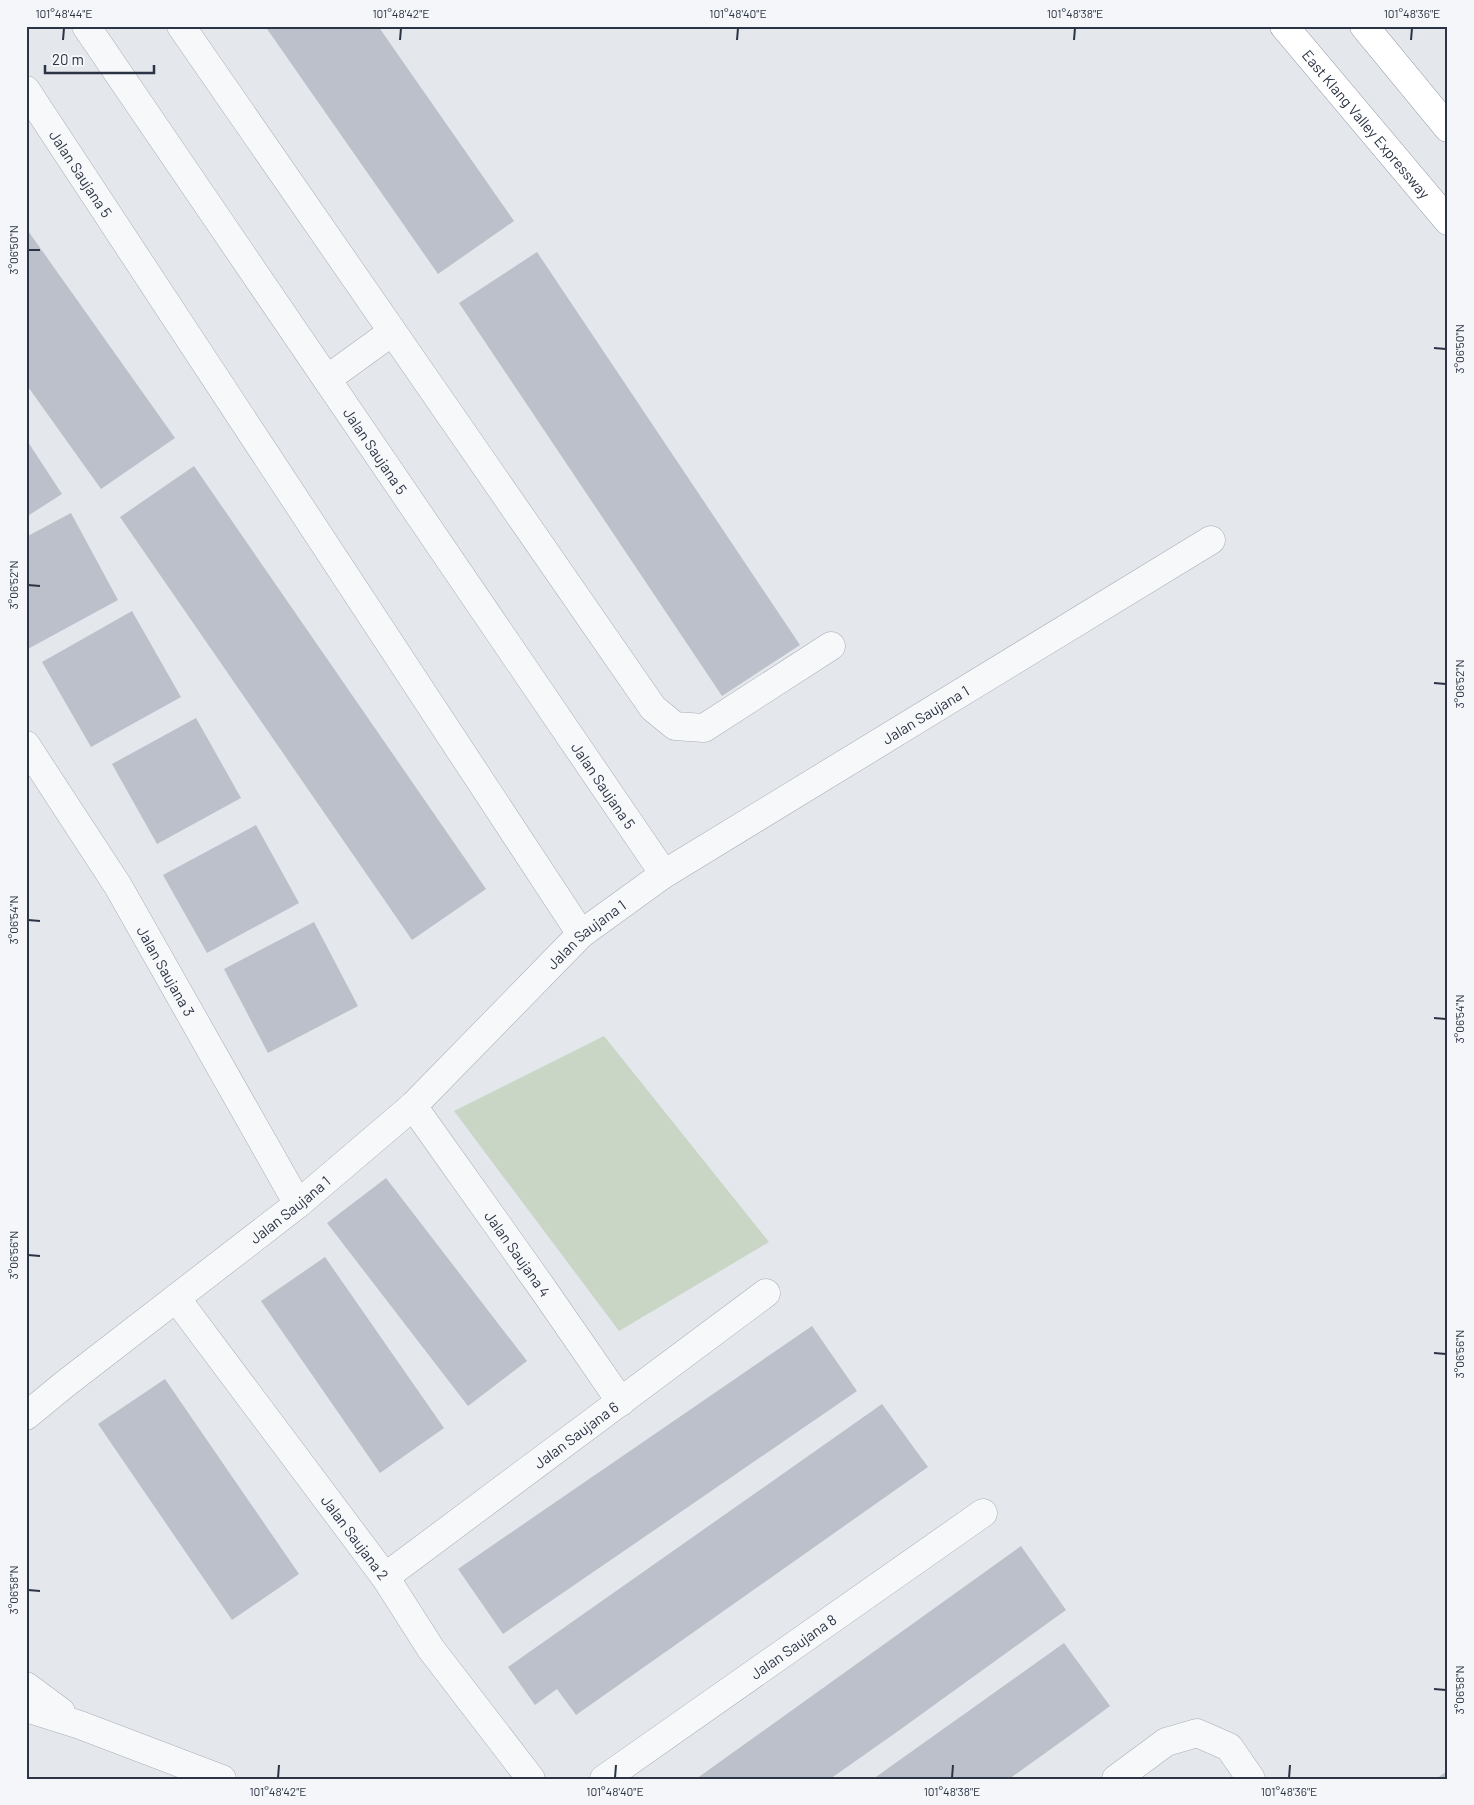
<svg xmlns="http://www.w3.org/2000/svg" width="1474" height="1805" font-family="Barlow,sans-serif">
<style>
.green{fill:#c9d6c5}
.building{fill:#bbc0ca}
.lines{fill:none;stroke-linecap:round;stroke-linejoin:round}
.minor-casing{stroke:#a9aeb7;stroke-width:29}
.highway-casing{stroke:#8b94a3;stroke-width:29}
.minor{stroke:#f7f8fa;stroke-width:28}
.highway{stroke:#fff;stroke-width:28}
.ticks{fill:none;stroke:#2b3445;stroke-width:2}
.labels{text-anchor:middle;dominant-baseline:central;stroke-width:4;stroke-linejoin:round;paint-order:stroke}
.street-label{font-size:15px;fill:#2b3445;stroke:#f4f6f9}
.neatline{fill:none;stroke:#2b3445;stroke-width:2}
.ticks-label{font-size:12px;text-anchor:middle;fill:#2b3445}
</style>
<rect width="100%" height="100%" fill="#e4e7ec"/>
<path class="green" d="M604 1036 769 1242 619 1331 454 1111Z"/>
<path class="building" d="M265 26H378L514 221 438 274Z
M26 228 175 438 101 489 26 384Z
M537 252 800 645 722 696 459 303Z
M26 439 62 494 26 517Z
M194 466 486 889 412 940 120 517Z
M71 513 118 600 26 650V537Z
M132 611 181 697 91 747 42 662Z
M196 718 241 798 157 844 112 764Z
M256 825 299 903 207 953 163 875Z
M314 922 358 1006 268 1053 224 969Z
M386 1178 527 1361 468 1406 327 1223Z
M325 1257 444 1428 380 1473 261 1301Z
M812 1326 857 1391 503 1634 458 1569Z
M165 1379 299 1574 232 1620 98 1424Z
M882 1404 928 1467 576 1715 557 1689 535 1705 508 1667Z
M1021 1546 1066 1610 901 1729 830 1779H696Z
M1064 1643 1110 1706 1083 1726 1009 1779H873Z
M1448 1770V1779H1436L1443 1774Z"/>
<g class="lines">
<g class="minor-casing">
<g id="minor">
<path id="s1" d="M86 26 664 874"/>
<path d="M181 26 653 708 675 726 704 728 831 646"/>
<path id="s2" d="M26 90 581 934"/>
<path d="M327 379 392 332"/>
<path id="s3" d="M26 745 118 886 298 1204"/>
<path id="s4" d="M413 1106 543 1289 621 1402"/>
<path id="s5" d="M176 1298 385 1577 431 1649 531 1779"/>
<path id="s6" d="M26 1416 65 1384 298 1204 413 1106 581 934 664 874 1211 540"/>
<path id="s7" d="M385 1577 766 1293"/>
<path d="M26 1686 61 1712"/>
<path d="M26 1708 80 1725 222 1779"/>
<path id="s8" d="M604 1779 983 1513"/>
<path d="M1116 1779 1166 1742 1197 1733 1229 1747 1251 1779"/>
</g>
</g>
<g class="highway-casing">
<g id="highway">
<path id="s9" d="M1284 26 1448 221"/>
<path d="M1364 26 1448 128"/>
</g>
</g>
<use href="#minor" class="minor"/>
<use href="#highway" class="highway"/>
</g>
<path class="ticks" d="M63 40 64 28M400 40 401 28M737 40 738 28M1074 40 1075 28M1411 40 1412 28M28 250H40M1434 348 1446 349M28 585 40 586M1434 683 1446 684M28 920 40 921M1434 1018 1446 1019M28 1255 40 1256M1434 1353 1446 1354M28 1590 40 1591M1434 1689 1446 1690M278 1778 279 1765M615 1778 616 1765M952 1778 953 1765M1289 1778 1290 1765"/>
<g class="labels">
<g class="street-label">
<text stroke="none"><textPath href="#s9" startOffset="128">East Klang Valley Expressway</textPath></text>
<text stroke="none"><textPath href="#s2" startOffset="100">Jalan Saujana 5</textPath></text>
<text stroke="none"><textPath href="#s1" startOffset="514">Jalan Saujana 5</textPath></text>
<text stroke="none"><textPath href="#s6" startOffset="1145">Jalan Saujana 1</textPath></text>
<text stroke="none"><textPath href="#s1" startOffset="919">Jalan Saujana 5</textPath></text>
<text stroke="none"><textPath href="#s6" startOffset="740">Jalan Saujana 1</textPath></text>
<text stroke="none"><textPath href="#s3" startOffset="266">Jalan Saujana 3</textPath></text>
<text stroke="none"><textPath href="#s6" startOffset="335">Jalan Saujana 1</textPath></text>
<text stroke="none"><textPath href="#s4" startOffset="181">Jalan Saujana 4</textPath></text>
<text stroke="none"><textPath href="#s7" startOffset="238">Jalan Saujana 6</textPath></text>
<text stroke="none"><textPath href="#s5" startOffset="299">Jalan Saujana 2</textPath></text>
<text stroke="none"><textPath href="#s8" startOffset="231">Jalan Saujana 8</textPath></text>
</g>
</g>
<rect width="1474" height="1805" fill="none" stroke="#f4f6f9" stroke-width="55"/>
<path d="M45 65v8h109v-8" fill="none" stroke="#2b3445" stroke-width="2.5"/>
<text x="52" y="65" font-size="15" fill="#2b3445" stroke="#f4f6f9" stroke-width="4" paint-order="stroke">20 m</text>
<rect x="28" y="28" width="1418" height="1750" class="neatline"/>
<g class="ticks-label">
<text x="64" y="18">101°48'44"E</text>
<text x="401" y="18">101°48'42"E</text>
<text x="738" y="18">101°48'40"E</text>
<text x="1075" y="18">101°48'38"E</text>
<text x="1412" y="18">101°48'36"E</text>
<text transform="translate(14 250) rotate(-90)" y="4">3°06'50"N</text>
<text transform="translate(1460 349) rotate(-90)" y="4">3°06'50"N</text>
<text transform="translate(14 585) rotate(-90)" y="4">3°06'52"N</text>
<text transform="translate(1460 684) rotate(-90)" y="4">3°06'52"N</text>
<text transform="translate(14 920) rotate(-90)" y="4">3°06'54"N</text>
<text transform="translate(1460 1019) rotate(-90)" y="4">3°06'54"N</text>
<text transform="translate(14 1255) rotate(-90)" y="4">3°06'56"N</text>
<text transform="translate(1460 1354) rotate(-90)" y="4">3°06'56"N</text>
<text transform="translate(14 1590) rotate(-90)" y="4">3°06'58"N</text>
<text transform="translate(1460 1690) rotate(-90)" y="4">3°06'58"N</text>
<text x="278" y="1796">101°48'42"E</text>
<text x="615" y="1796">101°48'40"E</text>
<text x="952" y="1796">101°48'38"E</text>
<text x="1289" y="1796">101°48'36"E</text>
</g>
</svg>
